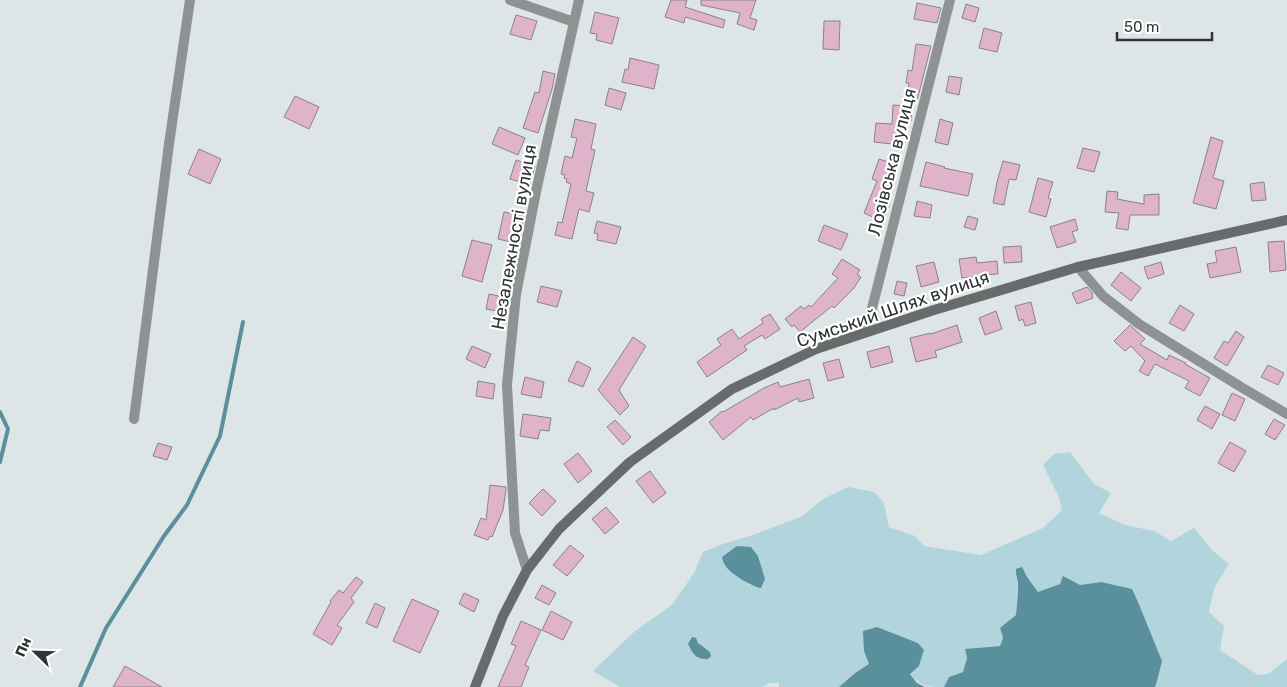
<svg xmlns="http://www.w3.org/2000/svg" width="1287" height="687" font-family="Rubik,sans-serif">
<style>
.green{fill:#b1d4dd;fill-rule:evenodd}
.water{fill:#5a909c}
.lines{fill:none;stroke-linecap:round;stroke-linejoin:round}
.stream{stroke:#5a909c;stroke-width:4}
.building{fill:#dfb3ca;stroke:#898486}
.street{stroke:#8f9293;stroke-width:10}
.secondary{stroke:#676b6c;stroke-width:10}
.labels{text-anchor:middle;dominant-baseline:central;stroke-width:4.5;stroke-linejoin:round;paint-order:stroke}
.street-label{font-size:18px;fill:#313434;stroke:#fff}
</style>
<rect width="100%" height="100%" fill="#dee5e7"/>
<path class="green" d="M1070 452 1094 484 1111 493 1099 513 1125 525 1154 531 1171 541 1194 528 1213 551 1229 564 1214 588 1209 612 1224 626 1220 650 1258 675 1268 674 1287 659V687H1155L1157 681 1101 582 1080 585 1060 584 1038 593 1027 577 1016 569C1015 575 1018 579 1018 585 1019 595 1017 605 1016 615L1000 628 1003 638 1000 646 965 649 967 658 963 672 949 677 944 687C927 687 922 687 910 674L919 666 924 650 918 643 877 627 864 651 870 664 855 673 839 687H779V683H770L762 687H620L593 671 634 632 672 605 694 573 703 552 723 544 753 535 803 516 823 499 848 487 874 492 884 503 889 527 915 536 924 546 981 555 1043 528 1062 510 1058 495 1043 465 1054 454ZM758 556 759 563 756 587 748 584 735 575Z"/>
<path class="water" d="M737 546 751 547 758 556 765 579 761 588C752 587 729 573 725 565 723 563 723 560 722 557Z
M1022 567 1027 577 1038 592 1060 584 1063 576 1080 585 1101 582 1132 589 1138 602 1162 661 1157 681 1155 687H944L949 677 963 672 967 658 965 649 1000 646 1003 638 1000 628 1016 615 1018 594V582L1016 574V569Z
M877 627 918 643 924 650 919 666 910 674 917 683 925 687H839L855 673 869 664 864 651 863 631Z
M692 637 696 638 698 643 710 652 711 656 708 659C696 660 693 654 688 644Z"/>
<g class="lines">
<path class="stream" d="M0 412 8 429 0 462
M80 687 106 628 164 536 187 505 220 436 243 322"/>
</g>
<path class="building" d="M671 0H687L685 7 725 20 723 28 685 17 684 23 665 17Z
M701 0H756L750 18 757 20 754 30 737 24 740 13 701 5Z
M917 3 941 8 937 23 914 19Z
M966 4 979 8 975 22 962 18Z
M595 12 619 18 612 44 596 40 597 34 590 33Z
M516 15 537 21 531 40 510 34Z
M824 21H840L839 50 823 49Z
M984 28 1002 33 997 52 979 48Z
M916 44 931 46 917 101 907 100 909 83H906L908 70 912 71Z
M630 58 659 65 654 89 622 82 625 69 628 70Z
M543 71 555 74 552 89 538 133 523 128 535 92 539 93Z
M949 76 962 78 959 95 946 92Z
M609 88 626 93 621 110 605 105Z
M295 96 319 107 309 129 284 117Z
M893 105 912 106 911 121H904L901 145 874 142 876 123 892 124Z
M575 119 596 124 591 149 595 150 586 191 594 193 589 212 579 209 572 239 555 235 558 222 562 223 571 184 566 182 567 179 564 178 565 175 561 174 565 156 572 158 577 138 571 137Z
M940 119 953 123 948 145 935 142Z
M499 127 525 138 518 155 492 144Z
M1211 137 1223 141 1213 178 1224 181 1216 209 1193 203Z
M1083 148 1100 152 1094 172 1077 168Z
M199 149 221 159 210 184 188 174Z
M879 159 897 165 885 201 890 203 885 216 877 212 875 218 864 213 877 181 872 179Z
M516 160 535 166 530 185 510 179Z
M1003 161 1020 165 1016 180 1009 179 1004 205 993 203 997 182Z
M926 162 945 167 944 168 973 174 968 196 920 186Z
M1038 178 1053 182 1048 198 1051 199 1046 217 1029 212Z
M1264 182 1266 200 1252 201 1250 184Z
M1107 191 1118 192 1117 199 1144 204V195L1159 194V215H1130L1128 230 1116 228 1119 213 1105 212Z
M917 201 932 205 930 218 914 216Z
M504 212 524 216 519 244 498 239Z
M968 216 978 219 975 230 964 227Z
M1075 219 1078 230 1072 232 1076 242 1057 248 1050 227Z
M597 221 621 227 616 244 597 240 598 234 594 233Z
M824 225 848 234 841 250 818 241Z
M472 240 492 245 482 282 462 276Z
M1284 241 1286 270 1270 272 1268 242Z
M1021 246 1022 262 1004 263 1003 247Z
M1236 247 1241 272 1210 278 1207 264 1217 262 1215 251Z
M976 257 977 263 997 261 998 274 979 275V276L962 278 959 259Z
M842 259 860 270 857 274 861 277 854 288 834 308 832 306 800 332 794 325 792 327 785 319 801 306 804 309 809 305 811 307 838 278 832 274Z
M934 262 939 282 921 287 916 266Z
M1161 262 1164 274 1148 279 1144 267Z
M1121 272 1141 288 1131 301 1111 285Z
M897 281 907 283 904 296 894 294Z
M541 286 562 291 557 307 537 302Z
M1087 287 1092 293 1093 298 1077 304 1072 293Z
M489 294 509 298 507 313 486 309Z
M1031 302 1036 323 1025 326 1023 319 1019 321 1015 306Z
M1180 305 1194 314 1184 331 1169 323Z
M996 311 1002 329 985 335 979 318Z
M770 314 780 329 765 339 762 335 744 346 747 350 707 377 697 362 721 345 717 339 732 329 739 339 763 323 761 319Z
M957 325 962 342 935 351 937 357 916 362 910 338 931 333V334Z
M1130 325 1145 339 1140 344 1167 360 1169 355 1186 363 1185 364 1210 378 1200 396 1185 388 1189 381 1155 364 1148 376 1139 371 1145 361 1131 346 1125 351 1114 341Z
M1236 331 1244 337 1227 366 1214 358 1224 341 1228 343Z
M633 337 646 346 619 390 629 406 620 415 598 390Z
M472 346 491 354 485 368 466 359Z
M889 346 893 362 871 368 867 352Z
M839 359 844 377 828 381 823 363Z
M577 361 591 368 583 387 568 381Z
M1268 365 1284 373 1278 385 1261 377Z
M525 377 544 382 541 398 521 394Z
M809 379 814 398 799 402 798 398 774 410V408L753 420 751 417 723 440 709 422 722 411 723 412 764 388 778 382 780 387Z
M478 381 495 384 493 399 476 396Z
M1232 393 1245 399 1235 421 1222 415Z
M1205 406 1220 414 1212 429 1197 420Z
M523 414 551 418 549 431 540 430 538 439 520 436Z
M1274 419 1285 425 1275 440 1265 434Z
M615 420 631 437 623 445 607 427Z
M1230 442 1246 451 1234 472 1218 463Z
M158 443 172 447 167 460 153 456Z
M578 453 592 471 578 483 564 464Z
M650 471 666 493 653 503 636 481Z
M490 485 506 487V490L503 510 492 537 490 536 488 540 474 535 481 518 486 520Z
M543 489 556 501 542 516 529 503Z
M606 507 619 522 605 534 592 519Z
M570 545 584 556 567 576 553 565Z
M356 577 363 582 351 598 354 602 337 625 342 628 332 645 313 634 331 602 330 601 339 590 343 593Z
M542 585 556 593 549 605 535 598Z
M464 593 479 600 474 612 459 604Z
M412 599 439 611 420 653 393 641Z
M375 603 385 608 377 628 366 623Z
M551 611 572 622 563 640 542 630Z
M521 621 541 630 525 665 529 667 521 687H498L516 646 511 644Z
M125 666 162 687H113Z"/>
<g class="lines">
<path class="street" d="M510 0 574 22
M1078 267 1103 296 1139 324 1241 387 1287 414
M866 332 950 0
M134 419 169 144 190 0
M527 570 515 533 507 385 516 294 537 187 579 0"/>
<path class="secondary" d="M475 687 503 616 527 570 559 529 630 462 732 389 816 349 934 310 1078 267 1287 220"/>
</g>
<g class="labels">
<g class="street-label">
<text transform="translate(892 162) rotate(-76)">Лозівська вулиця</text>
<text transform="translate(514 237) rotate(-80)">Незалежності вулиця</text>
<text transform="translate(893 309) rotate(-19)">Сумський Шлях вулиця</text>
</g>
</g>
<g transform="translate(35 652) rotate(293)" stroke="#ffffff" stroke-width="4" paint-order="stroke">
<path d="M0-4L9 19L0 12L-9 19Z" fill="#313434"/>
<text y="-8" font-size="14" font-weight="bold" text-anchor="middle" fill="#313434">Пн</text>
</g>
<path d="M1117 32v8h95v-8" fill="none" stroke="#313434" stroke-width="2.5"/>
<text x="1124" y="32" font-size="15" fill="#313434" stroke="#ffffff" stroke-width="4" paint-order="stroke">50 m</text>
</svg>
